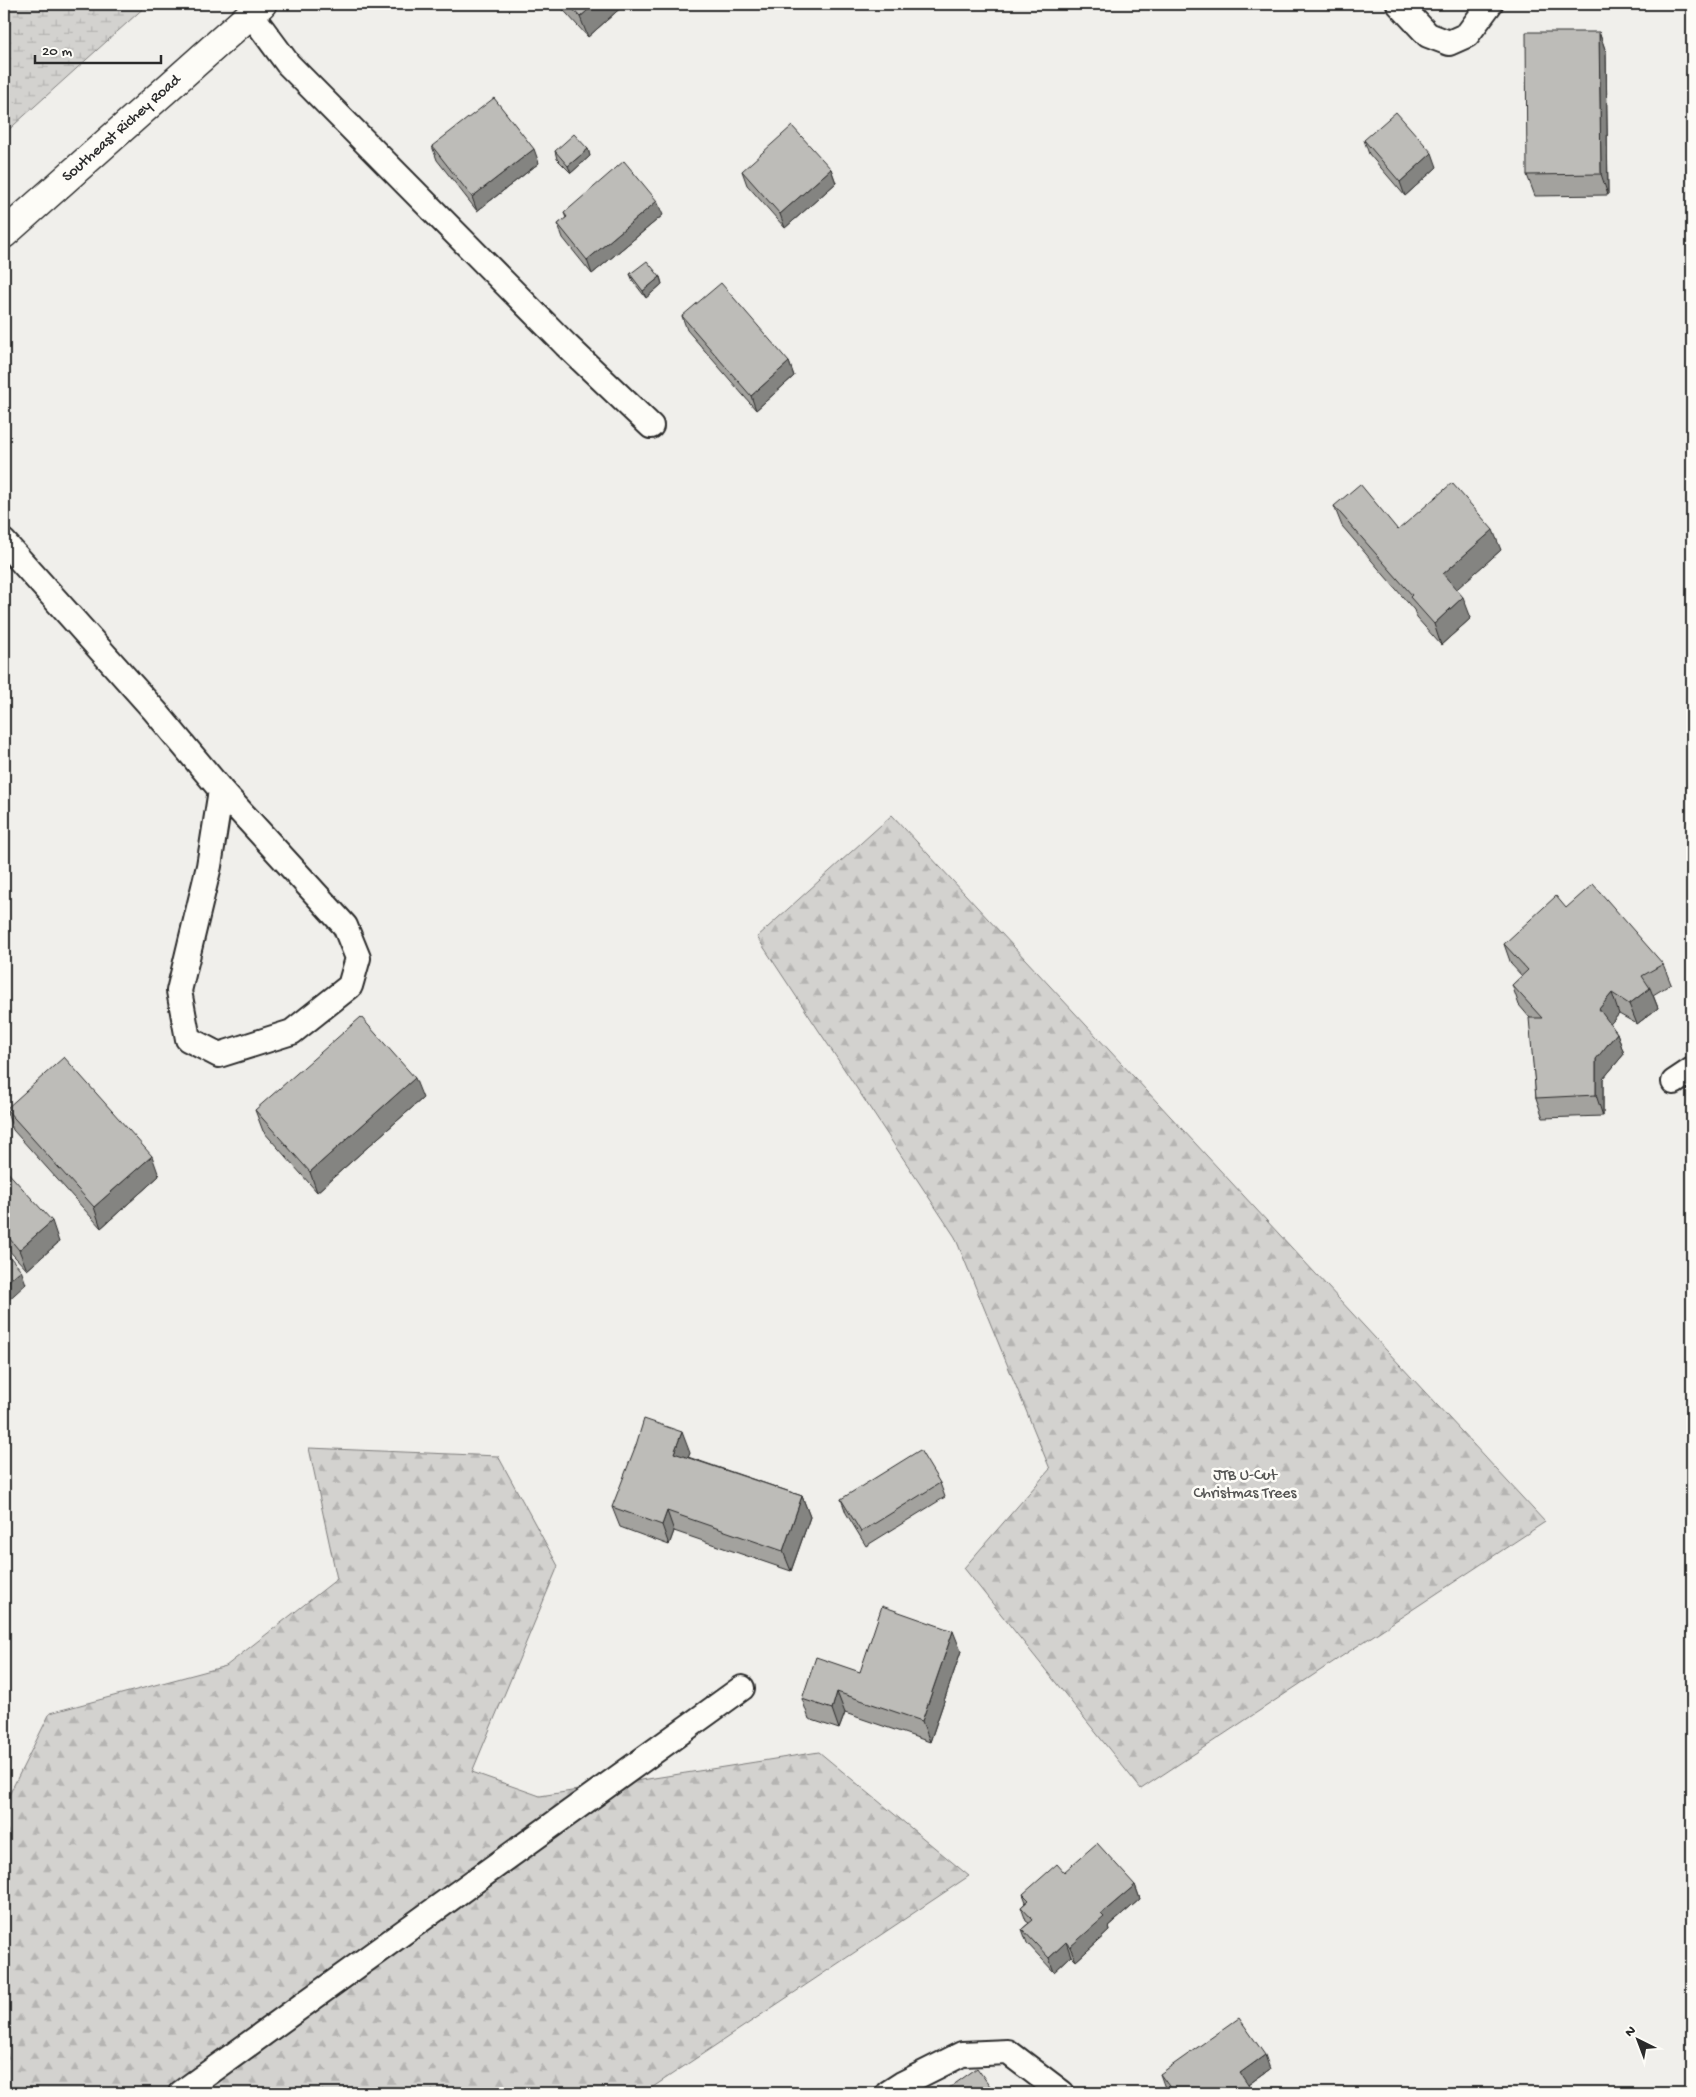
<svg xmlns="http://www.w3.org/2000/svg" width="1696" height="2097" font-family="'Gochi Hand',sans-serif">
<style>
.forest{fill:url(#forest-firs);stroke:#7f7e7d}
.wetland{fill:url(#wetland-marsh);stroke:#7f7e7d}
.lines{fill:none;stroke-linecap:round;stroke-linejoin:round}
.lane-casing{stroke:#2b2b2b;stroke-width:28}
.secondary-casing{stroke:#2b2b2b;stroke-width:31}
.lane{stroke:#fdfcf7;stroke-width:24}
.secondary{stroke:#fdfcf7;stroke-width:28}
.wall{fill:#a3a29e;stroke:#2b2b2b}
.shaded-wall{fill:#848481;stroke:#2b2b2b}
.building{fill:#bdbcb8;stroke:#2b2b2b}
.labels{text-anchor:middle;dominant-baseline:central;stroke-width:5;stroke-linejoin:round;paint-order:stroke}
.street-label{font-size:16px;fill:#2b2b2b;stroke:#fdfcf7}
.park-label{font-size:16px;fill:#555554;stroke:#fdfcf7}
</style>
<defs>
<pattern id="forest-firs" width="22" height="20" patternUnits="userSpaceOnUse" patternTransform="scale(1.25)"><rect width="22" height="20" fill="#d3d2cf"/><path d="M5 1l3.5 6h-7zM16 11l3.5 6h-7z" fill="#b5b4b2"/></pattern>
<pattern id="wetland-marsh" width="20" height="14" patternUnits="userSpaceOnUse" patternTransform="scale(1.25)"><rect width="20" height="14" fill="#d3d2cf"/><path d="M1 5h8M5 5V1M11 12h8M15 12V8" fill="none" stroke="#b5b4b2"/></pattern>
</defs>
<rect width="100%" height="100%" fill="#f0efeb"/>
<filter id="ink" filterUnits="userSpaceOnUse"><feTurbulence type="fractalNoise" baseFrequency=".02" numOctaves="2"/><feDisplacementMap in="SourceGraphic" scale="10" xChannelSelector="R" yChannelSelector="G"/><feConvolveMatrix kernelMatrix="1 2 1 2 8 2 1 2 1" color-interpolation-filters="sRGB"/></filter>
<g filter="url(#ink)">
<path class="forest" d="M892 815 1545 1522 1141 1789 964 1568 1050 1469 955 1237 757 937Z
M309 1448 498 1456 558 1566 472 1772 540 1796 819 1752 969 1876 644 2093H4V1805L50 1713 226 1666 337 1579Z"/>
<path class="wetland" d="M4 4H148L4 134Z"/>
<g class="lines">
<g class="lane-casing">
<path id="lane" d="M1399 4 1428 35 1449 43 1467 35 1490 4
M251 14 288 64 566 345 651 426
M4 542 155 711 221 790 345 926 358 958 350 986 292 1032 219 1055 188 1039 179 991 209 866 221 790
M1674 1082 1692 1070
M181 2093 742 1688
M888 2093 902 2084 962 2054 1008 2052 1062 2093"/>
</g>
<g class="secondary-casing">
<g id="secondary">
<path id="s1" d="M4 234 262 4"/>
</g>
</g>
<use href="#lane" class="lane"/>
<use href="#secondary" class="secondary"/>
</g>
<path class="wall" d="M558 4H625L588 37Z
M1599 32 1606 52 1608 195 1535 196 1527 175Z
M1364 140 1437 167 1405 196 1369 154Z
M432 146 539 163 477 211 437 160Z
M588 149 590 156 571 173 557 159 555 151Z
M831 169 836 183 785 228 747 185 742 171Z
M564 213 663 215 592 274 563 238 558 224 566 218Z
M630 274 660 277 662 284 646 298 633 281Z
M682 316 789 362 794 376 756 410 687 330Z
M1334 506 1398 530 1501 550 1456 589 1471 618 1441 645 1417 618 1414 610 1342 526Z
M1566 908 1663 964 1671 984 1653 995 1658 1008 1637 1024 1619 1014 1610 1024 1617 1033 1624 1054 1603 1079V1116L1543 1118 1536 1098 1530 1018 1519 1005 1512 985 1522 976 1511 964 1504 944Z
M423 1098 317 1192 263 1131 255 1110Z
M6 1109 159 1176 101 1228 13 1130Z
M4 1168 59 1242 27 1270 4 1245Z
M690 1453 688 1457 802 1496 810 1517 791 1571 674 1531 669 1545 620 1527 612 1507Z
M940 1483 945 1497 866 1546 846 1513 841 1499Z
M961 1651 930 1742 845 1713 839 1729 809 1719 802 1699 860 1672Z
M1064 1872 1135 1885 1140 1899 1108 1927 1109 1931 1076 1961 1071 1956 1054 1972 1027 1943 1022 1929 1029 1923 1026 1921 1021 1907 1026 1902 1023 1894Z
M1270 2069 1248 2085 1252 2093H1169L1165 2088 1160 2074Z"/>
<path class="shaded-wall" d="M595 4H625L588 37 580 17Z
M1599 32 1606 52 1608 195 1601 174Z
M534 149 539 163 477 211 472 197Z
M588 149 590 156 571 173 568 166Z
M1432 153 1437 167 1405 196 1400 182Z
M831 169 836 183 785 228 780 214Z
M657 201 663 215 592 274 587 260Z
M660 277 662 284 646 298 643 291Z
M789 362 794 376 756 410 751 396Z
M1493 530 1501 550 1450 595 1443 574Z
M1463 597 1471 618 1441 645 1434 624Z
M1650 988 1658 1008 1637 1024 1629 1004Z
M1612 993 1619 1014 1606 1029 1599 1009Z
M1617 1033 1624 1054 1603 1079V1116L1596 1095V1059Z
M415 1078 423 1098 317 1192 310 1172Z
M152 1156 159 1176 101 1228 94 1207Z
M52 1221 59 1242 27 1270 19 1250Z
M21 1270 26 1284 4 1304V1285Z
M682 1432 690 1453 682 1473 674 1453Z
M802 1496 810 1517 791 1571 783 1551Z
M667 1511 674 1531 669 1545 662 1525Z
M953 1631 961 1651 930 1742 922 1721Z
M837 1692 845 1713 839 1729 832 1709Z
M1135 1885 1140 1899 1108 1927 1109 1931 1076 1961 1070 1947 1101 1914Z
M1066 1942 1071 1956 1054 1972 1049 1958Z
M1265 2055 1270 2069 1245 2087 1240 2073Z
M1250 2088 1252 2093H1243Z"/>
<path class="building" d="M568 4H595L580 17Z
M1526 32H1599L1601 174 1527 175Z
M494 98 534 149 472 197 432 146Z
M1396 112 1432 153 1400 182 1364 140Z
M792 126 831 169 780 214 742 171Z
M574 134 588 149 568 166 555 151Z
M624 161 657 201 587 260 558 224 567 217 564 213Z
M647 261 660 277 643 291 630 274Z
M721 283 789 362 751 396 682 316Z
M1452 483 1493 530 1443 574 1463 597 1434 624 1410 597 1412 595 1334 506 1360 484 1398 530Z
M1593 884 1663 964 1642 976 1650 988 1629 1004 1612 993 1599 1009 1617 1033 1596 1059V1095L1536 1098 1529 1018H1542L1512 985 1528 970 1504 944 1556 896 1566 908Z
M361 1017 415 1078 310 1172 255 1110Z
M64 1057 152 1156 94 1207 6 1109Z
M4 1168 52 1221 19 1250 4 1232Z
M4 1250 21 1270 4 1285Z
M644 1419 682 1432 674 1453 802 1496 783 1551 667 1511 662 1525 612 1507 636 1445Z
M920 1450 940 1483 861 1532 841 1499Z
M882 1606 953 1631 922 1721 837 1692 832 1709 802 1699 816 1657 860 1672Z
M1097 1843 1135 1885 1101 1914 1104 1917 1070 1947 1066 1942 1049 1958 1022 1929 1033 1920 1021 1907 1029 1900 1023 1894 1057 1864 1064 1872Z
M1239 2018 1265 2055 1240 2073 1250 2088 1243 2093H1174L1160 2074Z
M977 2068 995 2093H942Z"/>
</g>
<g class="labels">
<g class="street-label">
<text stroke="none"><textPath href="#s1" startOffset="158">Southeast Richey Road</textPath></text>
</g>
<g class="park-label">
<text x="1245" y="1476">JTB U-Cut<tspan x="1245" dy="18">Christmas Trees</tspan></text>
</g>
</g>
<rect width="1696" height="2097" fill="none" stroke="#fdfcf7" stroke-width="20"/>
<rect x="10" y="10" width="1676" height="2077" fill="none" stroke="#2b2b2b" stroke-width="2" filter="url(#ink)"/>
<g transform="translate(1638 2040) rotate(318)" stroke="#fdfcf7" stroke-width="4" paint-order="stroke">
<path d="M0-4L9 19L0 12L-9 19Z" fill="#2b2b2b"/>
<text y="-8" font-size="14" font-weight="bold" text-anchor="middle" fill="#2b2b2b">N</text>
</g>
<path d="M35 55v8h126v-8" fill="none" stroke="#2b2b2b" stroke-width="2.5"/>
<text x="42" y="55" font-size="15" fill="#2b2b2b" stroke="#fdfcf7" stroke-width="4" paint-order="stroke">20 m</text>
</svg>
